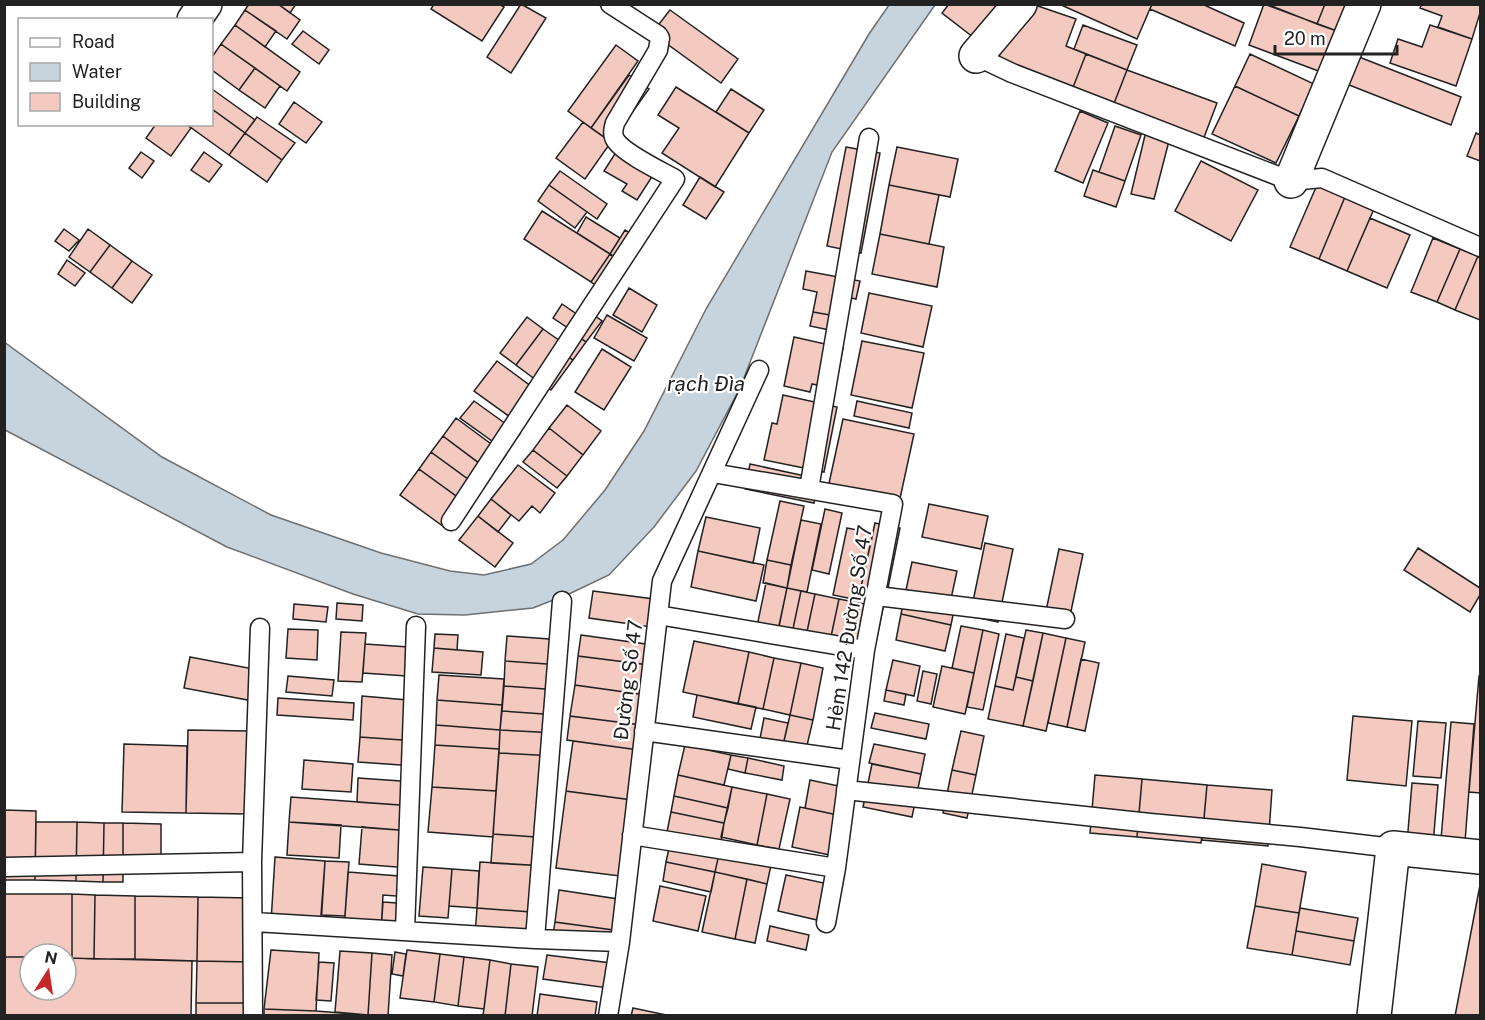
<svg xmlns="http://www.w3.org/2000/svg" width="1485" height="1020" font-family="'Public Sans',sans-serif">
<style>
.water{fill:#c7d3dd;stroke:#6f6f6f;stroke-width:1.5}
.building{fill:#f3c9c0;stroke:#222;stroke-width:1.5}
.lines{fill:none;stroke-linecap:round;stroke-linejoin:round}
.lane-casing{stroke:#222;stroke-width:21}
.street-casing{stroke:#222;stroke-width:36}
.lane{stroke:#fff;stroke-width:18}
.street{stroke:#fff;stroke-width:33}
.labels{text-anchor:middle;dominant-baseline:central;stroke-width:4.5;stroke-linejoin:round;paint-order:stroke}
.street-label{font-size:20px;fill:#222;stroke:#fff}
.water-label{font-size:21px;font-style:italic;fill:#222;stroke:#fff}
</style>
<rect width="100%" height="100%" fill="#fff"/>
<path class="water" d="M889 5H935L832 152 740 388 696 471 654 527 609 575 571 593 533 608 465 615 418 614 353 594 227 547 5 430 4 342 162 457 271 515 381 553 450 571 484 575 531 564 563 540 605 490 644 431 706 309 869 34Z"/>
<path class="building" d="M249 4H278L300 20 287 39 245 10Z
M278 4H296L290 13Z
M434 4H499L504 7 482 41 431 9Z
M521 4 546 18 511 73 487 57Z
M949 4H1013L982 44 942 13Z
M1032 4 1076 19 1066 46 1086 54 1072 90 997 62 1012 22 1023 26Z
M1059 4H1152L1137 39Z
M1152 4H1202L1244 23 1235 46 1150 9Z
M1264 4 1337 31 1321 72 1249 45Z
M1267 4H1325L1317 24Z
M1325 4H1358L1337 31 1317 24Z
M1422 4H1480V13L1472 39 1438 27 1442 16 1420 8Z
M245 10 276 31 265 47 235 25Z
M670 10 738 59 721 83 652 33Z
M235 25 300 72 287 91 221 44Z
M1083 25 1137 45 1127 70 1074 49Z
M1430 25 1472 39 1456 86 1390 63 1398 39 1422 47Z
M303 31 329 50 319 64 292 44Z
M221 44 255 68 239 90 212 70V57Z
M616 45 638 61 591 128 568 111Z
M1349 53 1461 97 1451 125 1339 81Z
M1086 54 1127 70 1113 106 1072 90Z
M1250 54 1314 84 1299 116 1235 86Z
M255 68 280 86 265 108 239 90Z
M1127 70 1217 103 1203 140 1113 106Z
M629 75 649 89 611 142 591 128Z
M1235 86 1299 116 1276 163 1212 134Z
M676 87 749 133 715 187 662 153 679 128 658 115Z
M212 89 255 120 245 133 212 109Z
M731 89 764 110 749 133 716 112Z
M294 102 322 122 306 143 279 124Z
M212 109 245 133 229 155 186 124H212Z
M1080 111 1108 123 1083 183 1055 171Z
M257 117 295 143 282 160 245 133Z
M583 122 611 142 585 179 556 158Z
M156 124H186L191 128 171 156 146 138Z
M1115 126 1141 135 1125 181 1099 172Z
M1146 131 1170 137 1154 199 1131 194Z
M245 133 282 160 267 182 229 155Z
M1476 133 1480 135V161L1467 156Z
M846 147 880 153 861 253 827 246Z
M897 147 958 159 950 197 889 185Z
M618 149 655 172 637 200 622 191 627 184 604 171Z
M141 152 154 161 142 178 129 168Z
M204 152 222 165 209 182 191 170Z
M1201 161 1258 190 1231 241 1175 211Z
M1093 170 1125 181 1116 207 1084 196Z
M560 171 607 204 597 219 549 185Z
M700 177 724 192 706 219 683 205Z
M549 185 587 212 575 228 538 201Z
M889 185 939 195 929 244 880 234Z
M1317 185 1345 197 1319 259 1290 247Z
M1345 197 1374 209 1347 271 1319 259Z
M542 211 610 254 591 282 524 239Z
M586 217 620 238 610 254 577 233Z
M1370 218 1410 235 1387 288 1347 271Z
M64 229 79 240 69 251 55 241Z
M88 229 110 245 90 272 69 257Z
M625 230 639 239 624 263 610 254Z
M880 234 944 247 937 287 872 274Z
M1433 238 1460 249 1437 302 1411 292Z
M110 245 132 261 112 288 90 272Z
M1460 249 1478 256 1455 310 1437 302Z
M610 254 624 263 606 292 591 282Z
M1478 256 1480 258V320L1455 310Z
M67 260 85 273 75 286 58 274Z
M132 261 152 275 132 303 112 288Z
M806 271 860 281 856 299 851 298 847 318 813 312 817 292 803 289Z
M629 288 657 305 642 332 613 315Z
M869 293 932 306 923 347 861 333Z
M562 304 578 315 568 328 553 318Z
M587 310 602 321 586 342 571 331Z
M813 312 847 318 844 333 810 326Z
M607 315 647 338 634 361 594 338Z
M527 317 543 329 516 365 500 353Z
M543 329 563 343 536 380 516 365Z
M571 331 586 342 573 360 558 350Z
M794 337 843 348 835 389 812 384 810 392 784 386Z
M862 341 924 353 912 408 851 395Z
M602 349 631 367 604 410 575 392Z
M558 350 573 360 551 390 536 380Z
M497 361 543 395 521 425 474 391Z
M783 395 837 407 824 472 764 460 772 423 777 424Z
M474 401 520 434 506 451 460 418Z
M857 401 912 413 909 428 854 416Z
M567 405 601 431 583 455 549 428Z
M456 418 506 455 492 473 443 436Z
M843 419 914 434 899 503 828 488Z
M549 428 583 455 567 476 533 450Z
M443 436 487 469 476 485 431 452Z
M533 450 567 476 557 488 523 462Z
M431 452 476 485 463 501 419 469Z
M750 464 819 479 814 503 745 489Z
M518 465 555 493 540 513 532 506 519 521 491 499Z
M419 469 463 501 444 527 400 495Z
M491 499 511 515 498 532 478 516Z
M780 501 804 506 791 565 767 560Z
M929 504 988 516 981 549 922 537Z
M825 509 842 513 829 574 812 570Z
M478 516 513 543 495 567 459 540Z
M706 517 760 528 753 563 698 551Z
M801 520 821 524 807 592 787 588Z
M875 523 900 528 887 593 861 587Z
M847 528 873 533 858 600 833 595Z
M985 543 1013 549 998 622 970 616Z
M1418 548 1480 588V595L1470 612 1404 570Z
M1059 549 1083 554 1070 616 1046 611Z
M698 551 764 565 756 601 691 587Z
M767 560 791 565 787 588 763 583Z
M912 562 957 571 951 599 906 590Z
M766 583 787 588 776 641 755 636Z
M787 588 801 591 791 638 777 635Z
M906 590 956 600 951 625 901 614Z
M593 591 669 601 665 629 589 618Z
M801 591 815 594 805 641 791 638Z
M815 594 839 599 829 646 805 641Z
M839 599 860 603 850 651 829 646Z
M337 603 363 605 362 621 336 619Z
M860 603 883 608 873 656 850 651Z
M294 604 328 607 326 622 293 619Z
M901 614 951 625 945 651 896 640Z
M961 626 983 630 974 673 952 668Z
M288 629 318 630 317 660 286 658Z
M983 630 999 634 983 710 967 707Z
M1026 630 1043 633 1033 681 1016 677Z
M341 632 366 633 362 682 338 681Z
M1043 633 1066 638 1046 731 1023 726Z
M435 634 458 635 457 650 434 648Z
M1006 634 1024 638 1013 690 995 686Z
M581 635 660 646 657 666 578 656Z
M507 636 563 640 561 665 505 661Z
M1066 638 1085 642 1067 727 1048 723Z
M694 641 749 652 738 704 683 692Z
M365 644 423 648 421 677 363 673Z
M434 648 483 652 481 675 432 672Z
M749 652 774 658 763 709 738 704Z
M578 656 657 666 653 696 575 685Z
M190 657 259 670 253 701 184 688Z
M774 658 801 663 790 715 763 709Z
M1081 659 1099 663 1085 731 1067 727Z
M893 660 920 666 914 696 886 690Z
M505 661 561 665 559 690 504 686Z
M801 663 823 668 813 720 790 715Z
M942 666 974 673 965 714 933 707Z
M923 671 937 674 931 704 917 701Z
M439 675 504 679 502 705 437 700Z
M288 676 334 680 332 696 286 692Z
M1479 676H1480V793L1469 792Z
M1016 677 1033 681 1023 726 988 719 995 686 1013 690Z
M575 685 653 696 649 726 570 716Z
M504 686 559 690 558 715 502 711Z
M886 690 906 694 904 705 884 701Z
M697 695 756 707 751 729 693 717Z
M362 696 419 701 416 741 360 737Z
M278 698 354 703 353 720 277 715Z
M437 700 502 705 500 730 436 725Z
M502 711 558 715 557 733 500 730Z
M875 713 929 724 926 739 871 728Z
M790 715 813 720 804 758 781 754Z
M570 716 649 726 646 751 567 740Z
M1353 716 1412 721 1406 786 1347 780Z
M764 718 788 723 781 754 758 749Z
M1418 721 1446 723 1441 778 1413 776Z
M1451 722 1474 724 1465 842 1441 839Z
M436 725 500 730 499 749 435 745Z
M188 730 249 731 247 814 186 813Z
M500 730 557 733 555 756 499 753Z
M961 731 984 736 976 775 952 770Z
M360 737 416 741 415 766 358 762Z
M573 741 646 751 639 801 566 791Z
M124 744 187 746 186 813 122 812Z
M874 744 925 754 921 774 869 763Z
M435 745 499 749 496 791 432 787Z
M685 745 731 755 724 785 678 775Z
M499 753 555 756 549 838 493 834Z
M731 755 748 758 745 773 728 769Z
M748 758 784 766 782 780 745 773Z
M304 760 353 764 351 792 302 789Z
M872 764 921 774 912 817 863 807Z
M952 770 976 775 967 818 943 813Z
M678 775 732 787 728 808 674 796Z
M1095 775 1142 779 1137 837 1090 833Z
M358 778 415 782 413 806 357 802Z
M1142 779 1207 785 1204 819 1139 813Z
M810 780 853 789 847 817 805 808Z
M1412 783 1438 785 1433 845 1407 843Z
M1207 785 1272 790 1268 846 1202 840Z
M432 787 496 791 493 837 428 832Z
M732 787 767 794 757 845 721 837Z
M566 791 639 801 628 877 556 868Z
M767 794 790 799 779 849 757 845Z
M674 796 728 808 724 823 671 812Z
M291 797 413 806 411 831 289 822Z
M800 807 847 817 839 857 792 847Z
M4 810 36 811 35 880H4Z
M671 812 724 823 721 843 667 832Z
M1139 813 1204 819 1201 843 1137 837Z
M36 822H77L76 881 35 880Z
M77 822 104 823 103 882 76 881Z
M289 822 341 825 339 858 287 855Z
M104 823H123V882H103Z
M123 823 161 824V857L123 856Z
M362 827 411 831 409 868 359 864Z
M493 834 549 838 547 866 491 863Z
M670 844 719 854 715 872 666 862Z
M719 854 771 865 767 884 715 872Z
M275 857 325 861 321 925 271 922Z
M325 861 349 862 345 916 321 915Z
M480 862 547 866 544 913 477 908Z
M666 862 715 872 711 892 663 881Z
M1262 864 1306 872 1299 913 1255 906Z
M423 867 452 869 448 918 419 916Z
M452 869 479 871 477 908 449 906Z
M348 872 412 877 410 897 383 895 381 932 344 929Z
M715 872 747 879 735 939 702 932Z
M786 875 824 883 817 920 778 911Z
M747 879 767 884 755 943 735 939Z
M1480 885V1016H1455Z
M660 886 706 896 698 931 653 921Z
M559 890 618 899 613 930 555 922Z
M4 894H72V958H66V954H30V957H4Z
M72 894 95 895 94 959 72 958Z
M95 895 135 896V959H94Z
M135 896 198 897 197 961 135 959Z
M198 897 251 898 250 962 197 961Z
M383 902 412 904 410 934 381 932Z
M1255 906 1299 913 1292 955 1247 948Z
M477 908 544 913 542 940 475 936Z
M1300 908 1358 918 1354 941 1296 931Z
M555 922 613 930 611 948 552 940Z
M770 926 809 935 806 950 767 941Z
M1296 931 1354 941 1350 965 1292 955Z
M271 950 319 953 316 1011 264 1009Z
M407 950 440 954 434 1002 400 998Z
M340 951 372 953 368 1015 335 1012Z
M395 952 406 954 403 976 392 974Z
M372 953 392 955 388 1016 368 1015Z
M440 954 464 957 458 1006 434 1002Z
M547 955 611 963 608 988 543 979Z
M4 957H30V990H66V958L192 961 191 1016H4Z
M464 957 490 960 484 1009 458 1006Z
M490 960 511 964 505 1016H483Z
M197 961 250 962 249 1003H196Z
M319 962 334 963 331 1001 316 1000Z
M511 964 538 967 532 1016H505Z
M540 994 597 1002 595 1016H537Z
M196 1003H249V1016H196Z
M633 1008 671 1016H631Z
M264 1009 316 1011 379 1016H264Z"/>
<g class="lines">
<g class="lane-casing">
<path id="lane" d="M976 56 1012 73 1291 181 1322 178 1480 247
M713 473 893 504 865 650 836 868 826 923
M809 489 869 138
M451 521 675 179C661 171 625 154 616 141 612 135 613 130 615 123L658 50 660 38 658 35 610 4
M877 596 1065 619
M658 615 865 650
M644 731 850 760
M846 790 1150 823 1300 837 1393 848
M632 835 836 868
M4 867 252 862
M253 922 535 939 620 942
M405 931 416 626
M535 939 562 601
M253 1016 252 862 260 628
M608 1016 620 942 662 581 759 370"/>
</g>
<g class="street-casing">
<path id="street" d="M194 20 205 4
M976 56 1020 4
M1291 181 1364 4
M1374 1016 1393 848 1480 857"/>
</g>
<use href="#lane" class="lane"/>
<use href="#street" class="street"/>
</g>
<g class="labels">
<g class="street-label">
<text transform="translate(849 628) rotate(-81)">Hẻm 142 Đường Số 47</text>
<text transform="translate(628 680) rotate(-83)">Đường Số 47</text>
</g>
<g class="water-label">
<text x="706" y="383">rạch Đìa</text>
</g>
</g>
<rect width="1485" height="1020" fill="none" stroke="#222222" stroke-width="12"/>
<rect x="18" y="18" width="195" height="108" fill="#ffffff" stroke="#a7a7a7" stroke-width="1.5"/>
<rect x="30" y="38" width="30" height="9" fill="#ffffff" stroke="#a7a7a7" stroke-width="1.5"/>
<text x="72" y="48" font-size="18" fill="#222222">Road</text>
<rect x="30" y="63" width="30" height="18" fill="#c7d3dd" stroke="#a7a7a7" stroke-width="1.5"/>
<text x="72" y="78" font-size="18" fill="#222222">Water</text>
<rect x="30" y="93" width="30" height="18" fill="#f3c9c0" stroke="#a7a7a7" stroke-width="1.5"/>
<text x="72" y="108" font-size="18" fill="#222222">Building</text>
<g transform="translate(48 972) rotate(12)"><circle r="28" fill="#ffffff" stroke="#a7a7a7" stroke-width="1.5"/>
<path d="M0-4.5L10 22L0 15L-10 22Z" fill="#c62828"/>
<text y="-9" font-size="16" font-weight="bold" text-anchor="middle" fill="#222222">N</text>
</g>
<path d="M1275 45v9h122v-9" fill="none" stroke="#222222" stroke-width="3"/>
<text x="1284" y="45" font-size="18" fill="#222222" stroke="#ffffff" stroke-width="4.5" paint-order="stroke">20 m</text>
</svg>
